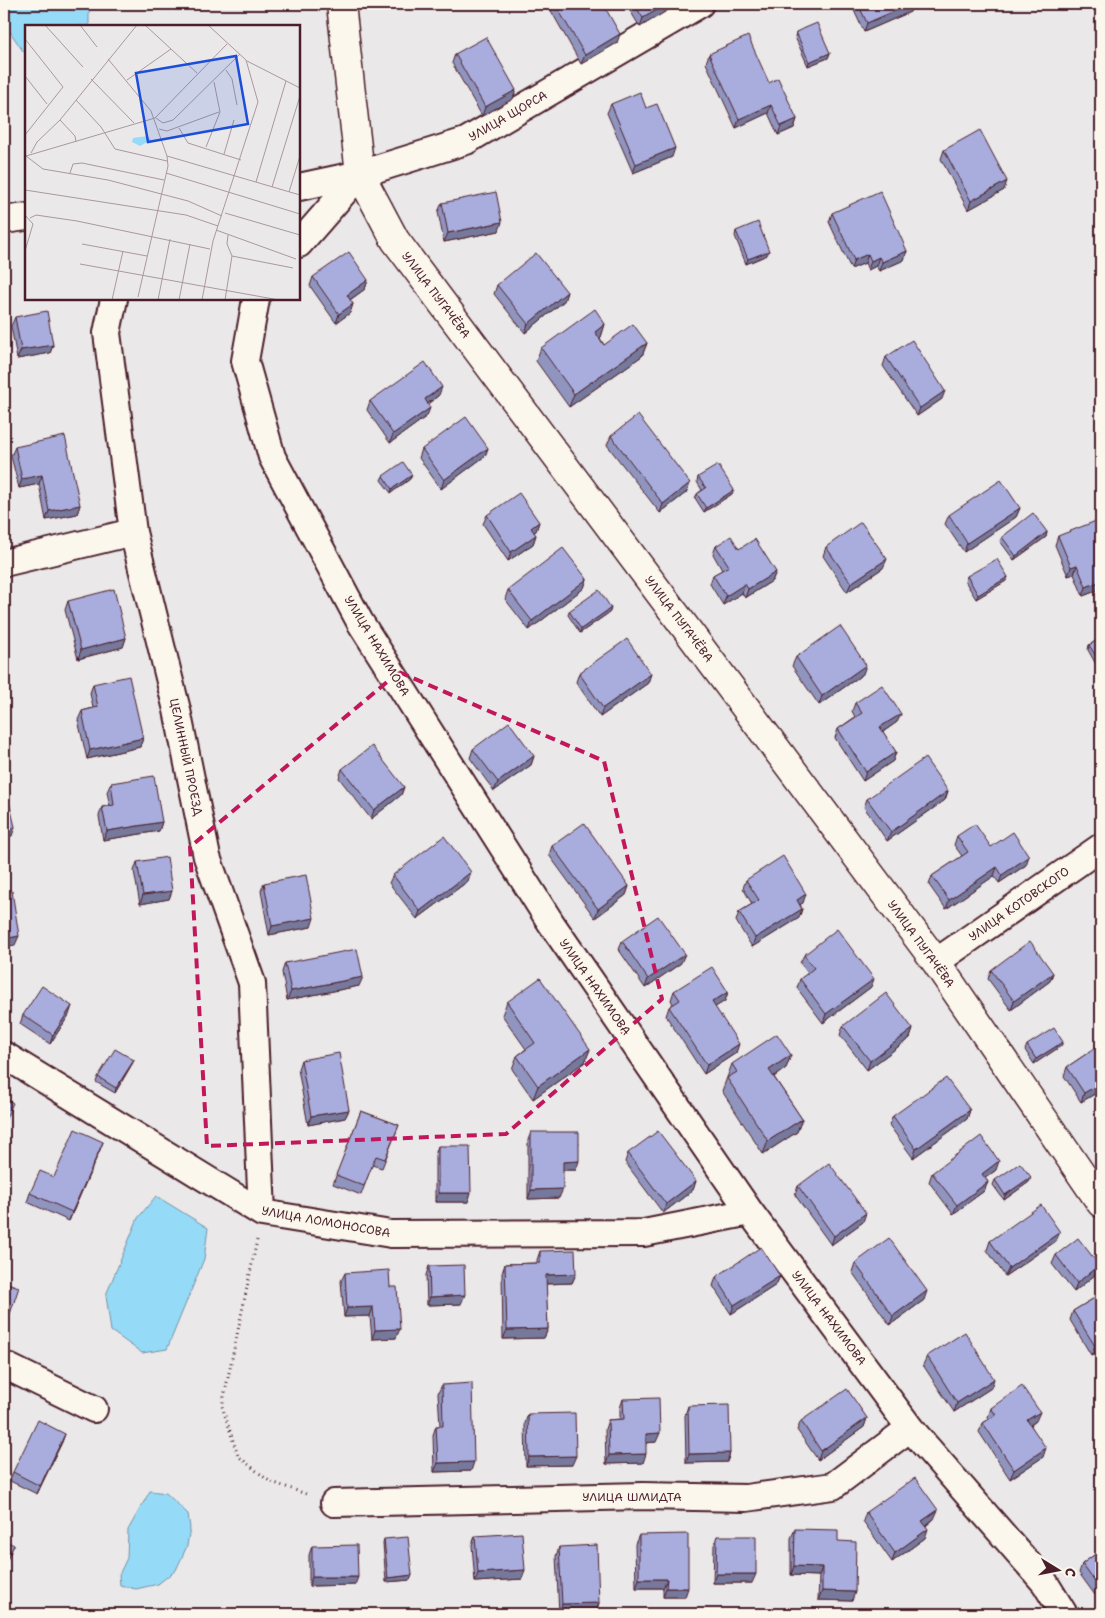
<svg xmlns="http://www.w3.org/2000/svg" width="1105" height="1618" font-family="'Shantell Sans',sans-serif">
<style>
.water{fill:#95dbf7;stroke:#7790a5}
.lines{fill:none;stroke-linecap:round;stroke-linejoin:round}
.street-casing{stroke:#4a1f2b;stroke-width:30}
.secondary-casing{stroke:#4a1f2b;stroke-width:31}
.path{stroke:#4a1f2b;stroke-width:3;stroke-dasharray:1 4;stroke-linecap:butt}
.street{stroke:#fbf7ec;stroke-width:26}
.secondary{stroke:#fbf7ec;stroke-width:28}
.wall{fill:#9095bf;stroke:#4a1f2b}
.shaded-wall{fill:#76799b;stroke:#4a1f2b}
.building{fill:#a8adde;stroke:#4a1f2b}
.marked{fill:none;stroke:#c2185b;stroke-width:4;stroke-dasharray:10 6;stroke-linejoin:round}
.labels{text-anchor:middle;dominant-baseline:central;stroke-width:4;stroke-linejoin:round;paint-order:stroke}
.street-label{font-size:12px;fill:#4a1f2b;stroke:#fbf7ec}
.inset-road{fill:none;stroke:#aa989d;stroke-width:1}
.view{fill:#1d4ed8;fill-opacity:0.15;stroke:#1d4ed8;stroke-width:2.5}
.inset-edge{fill:none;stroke:#4a1f2b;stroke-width:2.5}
</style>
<rect width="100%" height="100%" fill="#eae8e9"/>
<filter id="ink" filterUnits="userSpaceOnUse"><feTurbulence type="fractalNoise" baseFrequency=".02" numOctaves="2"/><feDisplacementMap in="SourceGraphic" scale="10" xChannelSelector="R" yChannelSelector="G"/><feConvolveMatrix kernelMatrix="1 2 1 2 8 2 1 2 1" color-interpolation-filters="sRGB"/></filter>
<g filter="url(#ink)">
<path class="water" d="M4 4H89V26H26V51H23L4 23Z
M156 1196 208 1228 204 1259 167 1349 142 1353 111 1331 106 1295 138 1218Z
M150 1491 166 1493 188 1514 190 1528 187 1546 176 1570 158 1584 136 1589 120 1585 119 1575 127 1558 128 1530Z"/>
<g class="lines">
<g class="street-casing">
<path id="street" d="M299 187 360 174 466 141 700 4
M4 220 26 217
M299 244 360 174
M114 299 107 333 133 532 177 710 207 857 252 983 262 1213
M256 299 245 361 272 457 360 622 551 923 750 1212 910 1428 1045 1583 1064 1614
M4 563 133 532
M936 962 1101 847
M4 1055 262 1213 391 1234 644 1233 750 1212
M4 1365 94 1409
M334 1503 643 1496 746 1498 833 1486 910 1428"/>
</g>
<g class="secondary-casing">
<path id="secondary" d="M341 4 360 174 395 240 936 962 1101 1203"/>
</g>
<path class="path" d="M257 1240 222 1406 238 1456 269 1481 309 1495"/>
<use href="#street" class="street"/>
<use href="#secondary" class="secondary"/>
</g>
<path class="wall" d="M550 4H603L617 43 581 64 549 7Z
M626 4H678L640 27Z
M851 4H913L910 12 864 32Z
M796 32 830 53 828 58 808 66 795 37Z
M455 54 513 99 482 116 452 63Z
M709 54 769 83 797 119 794 128 778 135 768 113 736 128 706 63Z
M611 104 646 108 672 157 633 173 607 113Z
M944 150 1004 190 968 210 941 159Z
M442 203 499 231 444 242 438 212Z
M832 213 907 251 904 260 879 271 876 266 868 270 865 263 851 269 829 222Z
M736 231 767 255 746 264 735 236Z
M313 277 368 280 365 289 350 300 353 304 350 313 336 323 310 286Z
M497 285 567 292 564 301 525 333 494 294Z
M15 317 53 345 50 353 17 359 11 326Z
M605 324 601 337 600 338 604 345 647 343 642 356 569 407 536 361 541 348Z
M886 357 942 399 917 416 883 366Z
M439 395 428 404 427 416 390 443 367 410 370 401Z
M611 436 690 483 687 492 660 513 607 445Z
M15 447 80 505 77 514 46 520 39 484 19 488 11 456Z
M488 448 485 456 441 489 419 458 422 449Z
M412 475 410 479 391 493 381 480 383 476Z
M698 477 732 494 704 512 695 498 697 494 702 490 697 482Z
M1020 508 1016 517 964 552 945 524 949 515Z
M487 515 539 522 536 531 534 533 536 535 533 544 508 561 483 524Z
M1047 532 1046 537 1014 560 1000 541 1002 537Z
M1058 536 1101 589 1083 596 1074 574 1068 576 1055 545Z
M716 546 739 549 776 572 772 581 745 598 742 593 723 605 710 584 713 575 722 570 713 554Z
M826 547 883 568 847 592 823 556Z
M967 576 1008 577 1006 581 976 599 965 581Z
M587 579 584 588 529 630 505 599 508 590Z
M68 601 126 638 123 647 78 659 65 610Z
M569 611 610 612 580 633 568 615Z
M1101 638V663L1097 666 1088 650 1089 645Z
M796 657 863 674 819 705 792 666Z
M579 673 648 683 600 717 576 682Z
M93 684 143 738 140 747 87 759 78 720 82 711 93 708 90 693Z
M855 703 901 714 897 722 883 732 896 752 893 761 863 781 835 738 838 729 855 717 852 711Z
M473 749 534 756 531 765 494 791 470 758Z
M1101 759V776L1096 769Z
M342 769 404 787 401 795 371 819 339 778Z
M111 783 162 822 159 831 103 840 99 816 102 807 110 806 107 792Z
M948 791 945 800 887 841 864 807 867 799Z
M957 836 991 847 1026 865 999 883 994 876 946 909 929 885 932 876 962 856 954 845Z
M552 846 629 886 626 895 595 918 549 855Z
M137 862 172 891 169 899 140 904 134 871Z
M393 875 468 881 417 919 389 883Z
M746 880 803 903 800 904 802 909 799 918 752 947 736 921 739 912 752 904 743 888Z
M264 883 311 927 269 935 261 891Z
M622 941 681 963 645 988 619 950Z
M804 955 871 987 823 1023 797 988 800 979 808 973 800 963Z
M285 963 359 986 287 1000 282 972Z
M991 970 1053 973 1050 981 1011 1010 988 979Z
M674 991 728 992 725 1001 715 1007 736 1053 704 1074 666 1016 669 1007 673 1004 671 1000Z
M507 1002 590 1049 585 1062 533 1099 512 1069 517 1056 526 1049 502 1015Z
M23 1015H69L50 1044 20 1024Z
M843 1026 913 1029 910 1038 867 1070 840 1035Z
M1101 1044V1098L1098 1092 1081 1102 1064 1076 1067 1067Z
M1027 1045 1061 1046 1034 1064 1025 1050Z
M791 1055 786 1068 774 1077 802 1119 797 1132 763 1154 722 1091 732 1064Z
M134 1060 132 1064 115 1093 96 1082 98 1077Z
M301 1060 349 1110 345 1118 308 1125 298 1069Z
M970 1110 967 1119 913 1158 889 1125 893 1116Z
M361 1111 399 1125 382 1168 372 1165 361 1195 333 1184Z
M531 1132 576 1170H563L559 1198 528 1199V1140Z
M103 1142 69 1221 27 1202 30 1193Z
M438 1146 468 1202H435V1155Z
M628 1153 696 1181 693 1190 663 1213 625 1162Z
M996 1170 985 1178 988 1182 984 1191 953 1214 929 1182 932 1173Z
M1031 1177 1029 1182 1004 1200 993 1185 995 1180Z
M798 1186 863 1222 831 1245 795 1195Z
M990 1241H1056L1005 1276 987 1250Z
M540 1251 576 1274 572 1283 546 1284 548 1329 544 1338 503 1339 502 1273 505 1264 537 1263V1260Z
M1056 1255 1099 1265 1096 1274 1074 1292 1052 1264Z
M855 1263 924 1300 890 1325 852 1272Z
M429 1266 461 1304 427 1305 426 1275Z
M345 1273 390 1287 396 1338 372 1339 370 1316 344 1317 341 1281Z
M780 1276 776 1285 731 1314 713 1286 716 1277Z
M4 1282 8 1320 7 1324 4 1323Z
M1101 1294V1349L1091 1355 1070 1320 1073 1311Z
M927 1356 991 1388 954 1412 923 1365Z
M442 1385 471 1471 434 1472 433 1435 436 1426H440L438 1393Z
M623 1399 656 1442 646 1443 643 1463 606 1464 605 1429 608 1420 620 1419V1408Z
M688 1406 730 1453 727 1462 686 1463 685 1415Z
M991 1408 1036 1421 1031 1425 1043 1457 1010 1479 979 1432 983 1423 989 1419 988 1417Z
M528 1414 572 1465 526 1466 525 1423Z
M867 1418 864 1427 818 1460 797 1430 801 1421Z
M65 1434 62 1442 37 1494 10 1481 13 1472Z
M866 1512 934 1519 926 1526 925 1538 892 1562 863 1521Z
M795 1529 852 1601 818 1600 819 1576 791 1575V1538Z
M639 1535 685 1597H663V1588H636L635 1544Z
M475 1536 522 1579 475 1582 472 1545Z
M717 1536 752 1583H713L714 1545Z
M384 1539 412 1575 410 1580 386 1582 383 1544Z
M312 1546 355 1585 309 1586V1555Z
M559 1547 599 1603 596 1612 559 1613 556 1556Z
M1101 1550V1590L1095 1595 1079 1573 1082 1564Z"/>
<path class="shaded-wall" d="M667 4H678L640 27 643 18Z
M911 4H913L910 12 864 32 867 23Z
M620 34 617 43 581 64 585 55Z
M830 53 828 58 808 66 809 62Z
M516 90 513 99 482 116 485 107Z
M771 105 768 113 736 128 739 119Z
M797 119 794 128 778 135 781 126Z
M675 148 672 157 633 173 636 164Z
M1007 181 1004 190 968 210 971 201Z
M502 222 499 231 444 242 448 233Z
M769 251 767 255 746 264 748 259Z
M907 251 904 260 879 271 882 262Z
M868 254 865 263 851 269 854 260Z
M879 257 876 266 868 270 871 261Z
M368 280 365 289 344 304 347 295Z
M567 292 564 301 525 333 528 324Z
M353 304 350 313 336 323 339 314Z
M605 324 601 337 590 345 595 332Z
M647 343 642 356 569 407 574 394Z
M53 345 50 353 17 359 21 350Z
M442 387 439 395 422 408 425 399Z
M945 391 942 399 917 416 920 408Z
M430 408 427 416 390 443 393 434Z
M488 448 485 456 441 489 444 480Z
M42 475 39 484 19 488 22 479Z
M412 475 410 479 391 493 392 489Z
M690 483 687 492 660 513 663 504Z
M734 490 732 494 704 512 706 508Z
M80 505 77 514 46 520 49 511Z
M1020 508 1016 517 964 552 967 543Z
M539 522 536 531 528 537 531 528Z
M1047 532 1046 537 1014 560 1016 556Z
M536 535 533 544 508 561 511 552Z
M887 559 883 568 847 592 851 583Z
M1077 565 1074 574 1068 576 1071 567Z
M776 572 772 581 745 598 748 589Z
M1008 577 1006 581 976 599 978 595Z
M587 579 584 588 529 630 532 621Z
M1101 581V589L1083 596 1086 587Z
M745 584 742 593 723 605 726 596Z
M611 608 610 612 580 633 581 629Z
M126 638 123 647 78 659 81 650Z
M1101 660V663L1097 666 1099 661Z
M866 665 863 674 819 705 822 696Z
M651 674 648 683 600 717 603 708Z
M901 714 897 722 877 736 880 727Z
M143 738 140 747 87 759 90 750Z
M896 752 893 761 863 781 866 772Z
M534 756 531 765 494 791 498 782Z
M404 787 401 795 371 819 374 810Z
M948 791 945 800 887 841 891 832Z
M162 822 159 831 103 840 107 831Z
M15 827 12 836 4 838V830Z
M1029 856 1026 865 999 883 1002 875Z
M997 867 994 876 946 909 949 900Z
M471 872 468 881 417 919 420 911Z
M629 886 626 895 595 918 598 909Z
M172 891 169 899 140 904 143 895Z
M806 894 803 903 794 908 797 900Z
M802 909 799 918 752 947 755 938Z
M314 918 311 927 269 935 272 926Z
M19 936 15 945 4 947V939Z
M685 954 681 963 645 988 648 979Z
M1053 973 1050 981 1011 1010 1014 1001Z
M363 977 359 986 287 1000 291 991Z
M874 979 871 987 823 1023 826 1014Z
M728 992 725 1001 709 1011 712 1002Z
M72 1006 69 1015 50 1044 53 1035Z
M913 1029 910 1038 867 1070 870 1061Z
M1063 1042 1061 1046 1034 1064 1036 1059Z
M739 1044 736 1053 704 1074 707 1065Z
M590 1049 585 1062 533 1099 538 1086Z
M791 1055 786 1068 764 1083 769 1070Z
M134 1060 132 1064 115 1093 116 1088Z
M1101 1083 1098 1092 1081 1102 1084 1093Z
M349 1110 345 1118 308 1125 311 1116Z
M970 1110 967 1119 913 1158 916 1149Z
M802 1119 797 1132 763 1154 768 1141Z
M103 1142 100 1150 69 1221 72 1212Z
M579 1161 576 1170H559L563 1162Z
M999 1161 996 1170 979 1183 982 1174Z
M1031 1177 1029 1182 1004 1200 1005 1195Z
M696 1181 693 1190 663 1213 666 1204Z
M988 1182 984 1191 953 1214 957 1205Z
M563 1189 559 1198 528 1199 531 1190Z
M438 1193H471L468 1202H435Z
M866 1213 863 1222 831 1245 834 1236Z
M1060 1232 1056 1241 1005 1276 1009 1268Z
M1099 1265 1096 1274 1074 1292 1077 1283Z
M576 1274 572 1283 543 1284 546 1275Z
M780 1276 776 1285 731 1314 734 1305Z
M927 1291 924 1300 890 1325 893 1316Z
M465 1295 461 1304 427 1305 430 1297Z
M373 1307 370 1316 344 1317 347 1308Z
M400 1329 396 1338 372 1339 375 1330Z
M548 1329 544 1338 503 1339 507 1330Z
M1101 1342V1349L1091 1355 1095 1346Z
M994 1379 991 1388 954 1412 957 1403Z
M1040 1412 1036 1421 1024 1429 1027 1420Z
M867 1418 864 1427 818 1460 821 1451Z
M660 1433 656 1442 642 1443 646 1434Z
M65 1434 62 1442 37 1494 40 1486Z
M1046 1448 1043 1457 1010 1479 1014 1470Z
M730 1453 727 1462 686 1463 689 1454Z
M646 1454 643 1463 606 1464 609 1455Z
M576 1456 572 1465 526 1466 529 1457Z
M474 1462 471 1471 434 1472 438 1463Z
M938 1510 934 1519 919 1530 922 1521Z
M928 1529 925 1538 892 1562 895 1553Z
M14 1545 10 1553 4 1567V1564Z
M794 1566 822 1567 819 1576 791 1575Z
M525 1570 522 1579 475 1582 478 1573Z
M716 1574H756L752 1583H713Z
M412 1575 410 1580 386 1582 388 1578Z
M312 1577H358L355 1585 309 1586Z
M639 1579H667L663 1588H636Z
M1101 1584V1590L1095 1595 1098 1586Z
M666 1588H688L685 1597H663Z
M822 1591 855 1592 852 1601 818 1600Z
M599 1603 596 1612 559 1613 562 1604Z"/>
<path class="building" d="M555 4H603L620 34 585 55Z
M634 4H667L643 18Z
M858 4H911L867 23Z
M817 23 830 53 809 62 796 32Z
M748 36 769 83 778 78 797 119 781 126 771 105 739 119 709 54Z
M486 37 516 90 485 107 455 54Z
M640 92 646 108 657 104 675 148 636 164 611 104Z
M980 130 1007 181 971 201 944 150Z
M880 191 907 251 882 262 879 257 871 261 868 254 854 260 832 213Z
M496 192 502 222 448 233 442 203Z
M758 222 769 251 748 259 736 231Z
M349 252 368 280 347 295 353 304 339 314 313 277Z
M536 253 567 292 528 324 497 285Z
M595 309 605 324 595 332 604 345 633 324 647 343 574 394 541 348Z
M47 311 53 345 21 350 15 317Z
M912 340 945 391 920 408 886 357Z
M425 362 442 387 425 399 430 408 393 434 370 401Z
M638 415 690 483 663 504 611 436Z
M466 417 488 448 444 480 422 449Z
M65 436 80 505 49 511 42 475 22 479 15 447Z
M403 462 412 475 392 489 383 476Z
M718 465 734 490 706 508 697 494 706 488 698 477Z
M1001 480 1020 508 967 543 949 515Z
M519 493 539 522 531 528 536 535 511 552 487 515Z
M1033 513 1047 532 1016 556 1002 537Z
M1101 519V581L1086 587 1077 565 1071 567 1058 536Z
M861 522 887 559 851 583 826 547Z
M731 536 739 549 755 539 776 572 748 589 745 584 726 596 713 575 729 566 716 546Z
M563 548 587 579 532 621 508 590Z
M997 559 1008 577 978 595 967 576Z
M114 589 126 638 81 650 68 601Z
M599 590 611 608 581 629 569 611Z
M840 626 866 665 822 696 796 657Z
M1101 638V660L1099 661 1089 645Z
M627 639 651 674 603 708 579 673Z
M129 676 143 738 90 750 82 711 98 707 93 684Z
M882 685 901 714 880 727 896 752 866 772 838 729 862 713 855 703Z
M509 722 534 756 498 782 473 749Z
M372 746 404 787 374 810 342 769Z
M925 758 948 791 891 832 867 799Z
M154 776 162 822 107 831 102 807 114 805 111 783Z
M7 793 15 827 4 830V794Z
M584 823 629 886 598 909 552 846Z
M975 824 991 847 1013 832 1029 856 1002 875 997 867 949 900 932 876 968 852 957 836Z
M444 836 471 872 420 911 393 875Z
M783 856 806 894 797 900 802 909 755 938 739 912 759 900 746 880Z
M167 857 172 891 143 895 137 862Z
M306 875 314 918 272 926 264 883Z
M12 891 19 936 4 939V893Z
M658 916 685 954 648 979 622 941Z
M837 929 874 979 826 1014 800 979 814 968 804 955Z
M1030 941 1053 973 1014 1001 991 970Z
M357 949 363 977 291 991 285 963Z
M712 967 728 992 712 1002 739 1044 707 1065 669 1007 680 1000 674 991Z
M540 978 590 1049 538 1086 517 1056 535 1043 507 1002Z
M42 986 72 1006 53 1035 23 1015Z
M886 993 913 1029 870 1061 843 1026Z
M1054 1028 1063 1042 1036 1059 1027 1045Z
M777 1034 791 1055 769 1070 802 1119 768 1141 727 1078 737 1072 732 1064Z
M1101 1044V1083L1084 1093 1067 1067Z
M115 1049 134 1060 116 1088 98 1077Z
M339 1053 349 1110 311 1116 301 1060Z
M946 1078 970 1110 916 1149 893 1116Z
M4 1098 13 1103 4 1123Z
M361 1111 399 1125 385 1159 376 1156 364 1186 336 1175Z
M75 1129 103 1142 72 1212 30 1193 40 1171 54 1177Z
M658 1131 696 1181 666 1204 628 1153Z
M531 1132H579V1161L563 1162V1189L531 1190Z
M981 1136 999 1161 982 1174 988 1182 957 1205 932 1173Z
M438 1146H470L471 1193H438Z
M829 1163 866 1213 834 1236 798 1186Z
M1020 1163 1031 1177 1005 1195 995 1180Z
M1041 1205 1060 1232 1009 1268 990 1241Z
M889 1238 927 1291 893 1316 855 1263Z
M1078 1238 1099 1265 1077 1283 1056 1255Z
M761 1247 780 1276 734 1305 716 1277Z
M575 1250 576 1274 546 1275 548 1329 507 1330 505 1264 540 1263V1251Z
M464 1265 465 1295 430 1297 429 1266Z
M389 1270 390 1287H397L400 1329 375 1330 373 1307 347 1308 345 1273Z
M4 1282 19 1287 8 1320 4 1318Z
M1101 1294V1342L1095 1346 1073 1311Z
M965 1332 994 1379 957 1403 927 1356Z
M472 1383 474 1462 438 1463 436 1426H443L442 1385Z
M1022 1386 1040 1412 1027 1420 1046 1448 1014 1470 983 1423 996 1415 991 1408Z
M847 1389 867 1418 821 1451 801 1421Z
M659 1398 660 1433 646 1434V1454L609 1455 608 1420 624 1419 623 1399Z
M729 1405 730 1453 689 1454 688 1406Z
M575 1413 576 1456 529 1457 528 1414Z
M38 1420 65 1434 40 1486 13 1472Z
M915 1478 938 1510 922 1521 928 1529 895 1553 866 1512Z
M795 1529 838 1530V1541L856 1542 855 1592 822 1591V1567L794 1566Z
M522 1533 525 1570 478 1573 475 1536Z
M688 1534V1588H666L667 1579H639V1535Z
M717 1536H756V1574H716Z
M408 1537 412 1575 388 1578 384 1539Z
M4 1540 14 1545 4 1564Z
M357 1545 358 1577H312V1546Z
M597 1545 599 1603 562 1604 559 1547Z
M1101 1550V1584L1098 1586 1082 1564Z"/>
</g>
<path class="marked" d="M399 672 604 761 662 999 506 1134 207 1146 190 847Z"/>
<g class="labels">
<g class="street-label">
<text transform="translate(508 116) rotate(-30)">УЛИЦА ЩОРСА</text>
<text transform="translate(436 295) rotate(53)">УЛИЦА ПУГАЧЁВА</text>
<text transform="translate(679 619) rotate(53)">УЛИЦА ПУГАЧЁВА</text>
<text transform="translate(377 646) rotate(59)">УЛИЦА НАХИМОВА</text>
<text transform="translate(186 757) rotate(78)">ЦЕЛИННЫЙ ПРОЕЗД</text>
<text transform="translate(1019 904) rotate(-35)">УЛИЦА КОТОВСКОГО</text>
<text transform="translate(921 944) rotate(54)">УЛИЦА ПУГАЧЁВА</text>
<text transform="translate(595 987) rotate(55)">УЛИЦА НАХИМОВА</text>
<text transform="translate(326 1222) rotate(10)">УЛИЦА ЛОМОНОСОВА</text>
<text transform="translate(829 1318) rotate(53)">УЛИЦА НАХИМОВА</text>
<text x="632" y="1497">УЛИЦА ШМИДТА</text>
</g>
</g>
<g transform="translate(25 25)">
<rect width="275" height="275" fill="#eae8e9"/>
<path d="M123 111 126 115 115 121 107 117 108 113Z" fill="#95dbf7"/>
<path class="inset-road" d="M20 0 58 42M55 0 72 22M120 0 172 48M0 14 38 62 0 110M83 34 126 86 142 131 143 141 113 272M222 36 275 63M201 45 207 54 212 80M0 51 22 79M66 54 109 98M102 55 146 24M51 75 76 102 90 124 142 136M131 93 138 98 148 95 215 29M35 95 50 111 51 117M154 103 163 118 216 135M134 104 142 106 194 87M181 122 195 87 189 57M6 128 12 117 35 95 112 0M199 129 209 95M1 131 130 93 202 19M1 131 18 144 83 155 163 176 197 191M142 131 275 170M45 148 48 139 57 138 139 155M141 148 275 189M231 157 261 56M247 162 275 71M0 165 161 190 193 201M264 167 275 131M200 188 275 210M0 190 8 199 0 226M5 193 11 190 52 196 185 224M191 205 271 234M57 219 122 231M207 231 268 243M55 239 254 275M87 275 98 226M133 275 145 214M154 275 165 219M177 275 188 216 233 77 221 35 183 0M200 275 207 231 202 219 203 210"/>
<path class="view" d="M211 31 223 99 123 117 111 48Z"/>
<rect width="275" height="275" class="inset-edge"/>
</g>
<rect width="1105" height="1618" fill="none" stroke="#fbf7ec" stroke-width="20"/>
<rect x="10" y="10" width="1085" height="1598" fill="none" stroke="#4a1f2b" stroke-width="2" filter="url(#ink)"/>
<g transform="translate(1058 1570) rotate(100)" stroke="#fbf7ec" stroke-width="4" paint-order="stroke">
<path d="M0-4L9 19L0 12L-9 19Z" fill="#4a1f2b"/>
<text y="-8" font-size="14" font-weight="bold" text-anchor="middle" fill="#4a1f2b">С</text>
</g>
</svg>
